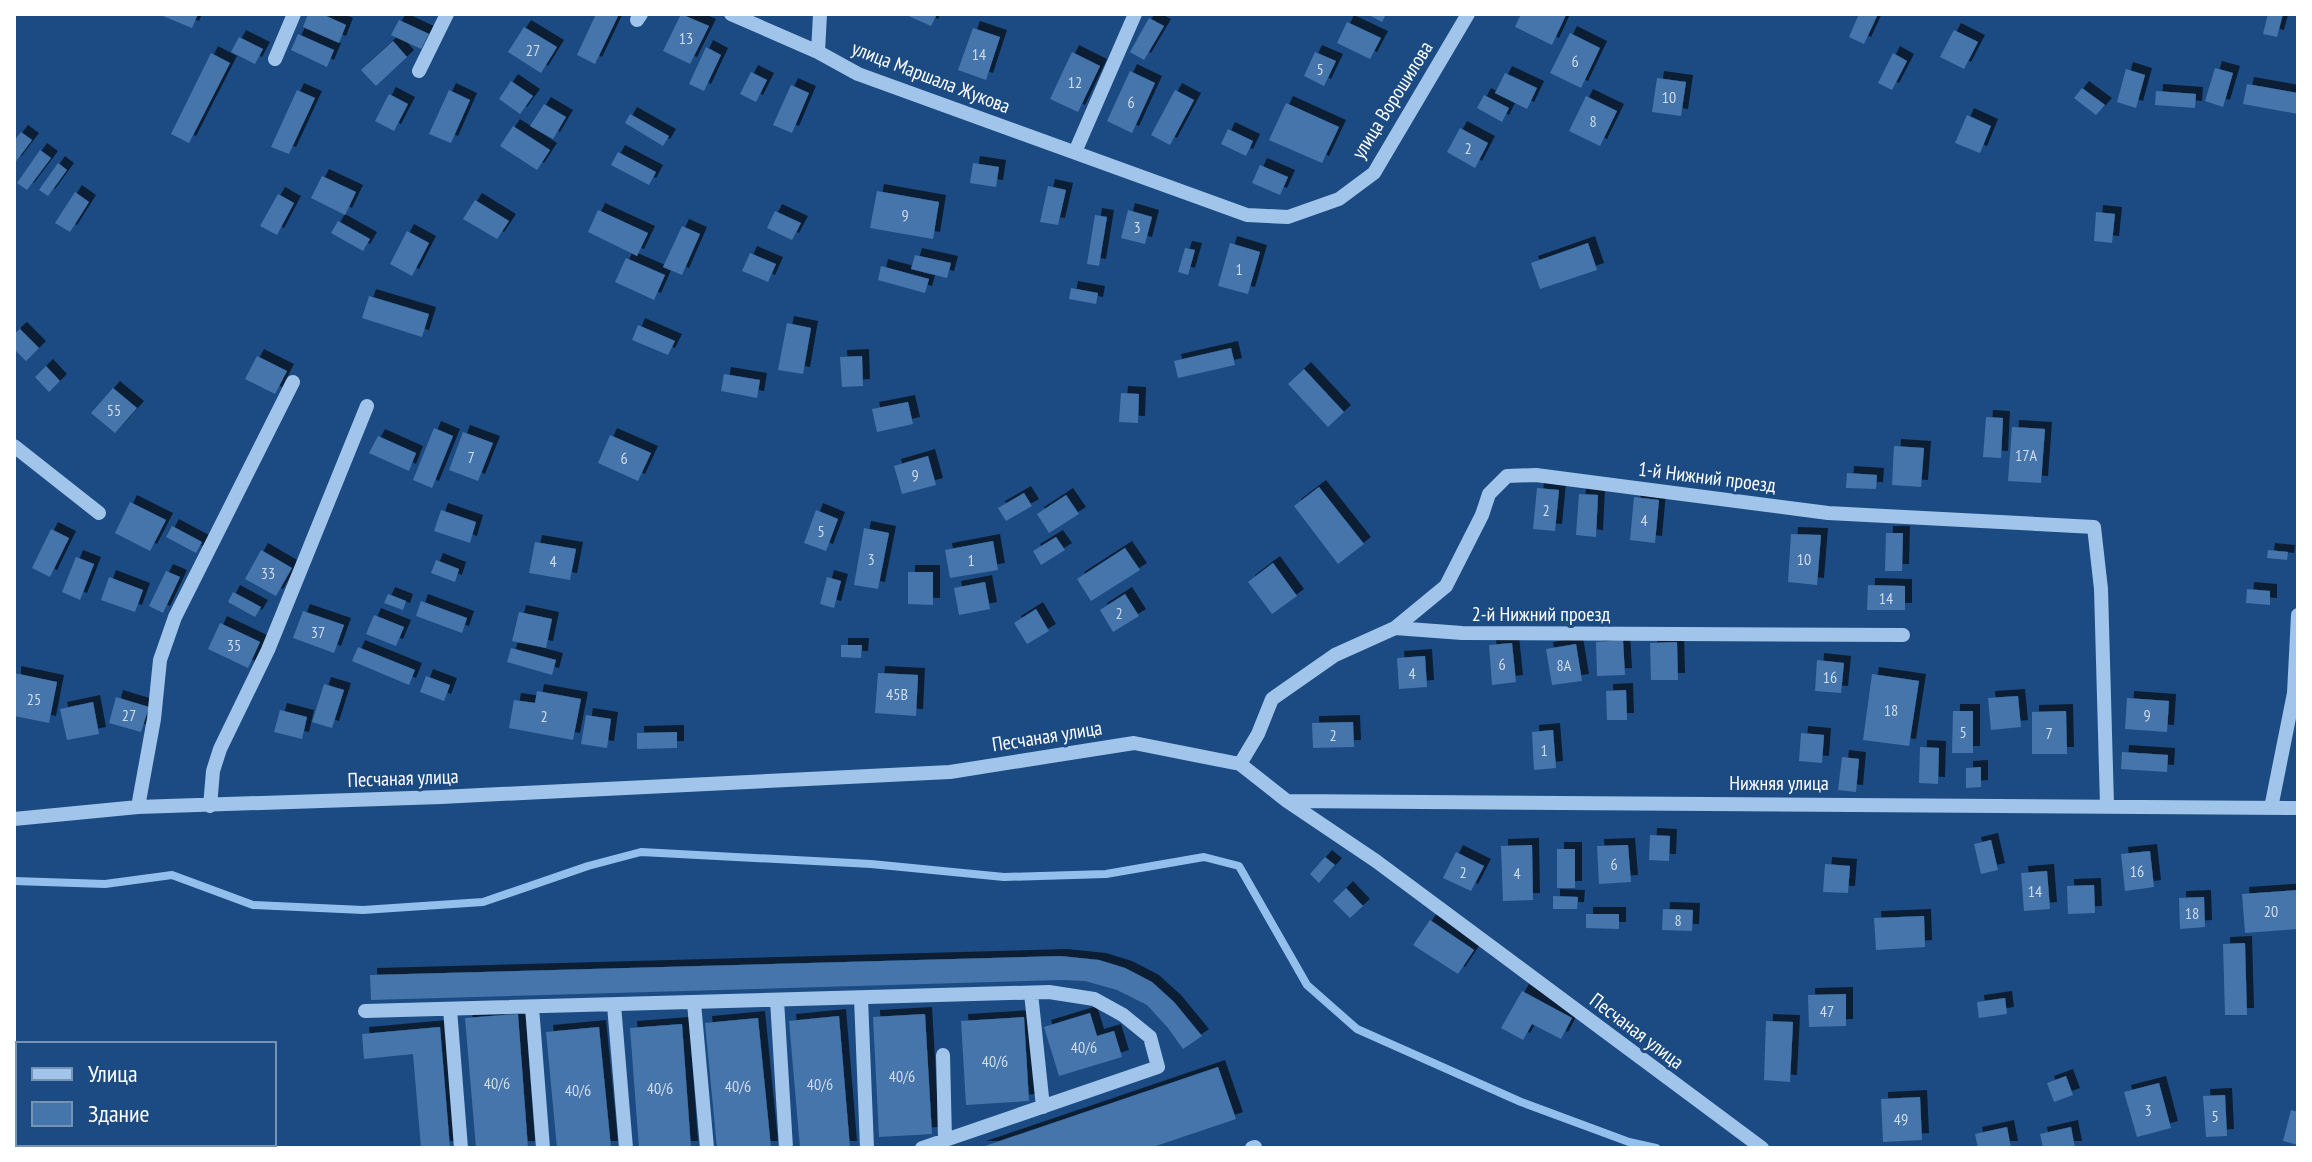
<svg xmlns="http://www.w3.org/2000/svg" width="2312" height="1162" font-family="'PT Sans Narrow',sans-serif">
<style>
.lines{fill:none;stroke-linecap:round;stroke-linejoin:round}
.stream{stroke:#93bfed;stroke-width:8}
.building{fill:#4475ab;filter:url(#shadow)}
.minor{stroke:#a0c4ea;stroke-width:14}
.labels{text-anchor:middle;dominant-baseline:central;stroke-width:6;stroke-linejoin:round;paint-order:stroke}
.number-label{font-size:16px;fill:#d0dcea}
.street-label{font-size:20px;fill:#fff;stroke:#1b4b82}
</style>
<defs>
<filter id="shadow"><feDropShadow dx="7" dy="-7" stdDeviation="0" flood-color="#0009"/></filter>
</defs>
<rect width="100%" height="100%" fill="#1b4b82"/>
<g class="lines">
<path class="stream" d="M14 881 105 884 172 875 253 905 363 910 483 902 588 866 641 852 871 864 1004 877 1106 874 1204 857 1239 866 1307 985 1357 1029 1521 1102 1629 1142 1656 1148"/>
</g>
<path class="building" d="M158 14H198L192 28Z
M308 14H322L346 25 339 43 303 27Z
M596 14H619L595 64 577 55Z
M681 14 709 26 690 64 663 51Z
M904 14H937L931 26Z
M1367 14H1386L1382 22Z
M1521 14H1563L1566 15 1552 45 1515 27Z
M1859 14H1878L1864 44 1849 37Z
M2268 14H2283L2277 37 2263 34Z
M1149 18 1164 26 1144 60 1130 52Z
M399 20 429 34 421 49 391 35Z
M1347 22 1381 38 1370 59 1337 43Z
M524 27 557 47 541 73 508 52Z
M973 28 1000 37 986 80 958 70Z
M1954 30 1978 42 1964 69 1940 57Z
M1570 33 1600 48 1581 88 1550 73Z
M298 34 334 50 327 67 291 50Z
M239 37 263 49 255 64 231 52Z
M393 41 407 57 376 86 361 70Z
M706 47 721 55 704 91 689 84Z
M1072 52 1100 66 1078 112 1050 99Z
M1315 52 1336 61 1324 86 1304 76Z
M211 53 230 63 189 143 171 134Z
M1893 53 1907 61 1892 90 1878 83Z
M2215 68 2233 73 2223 107 2205 101Z
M2126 69 2145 75 2136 108 2117 102Z
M1130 71 1155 83 1132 133 1107 121Z
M751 72 767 80 756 102 740 94Z
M1505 73 1537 88 1527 109 1495 93Z
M1657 78 1686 82 1681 116 1652 112Z
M511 81 533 96 520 114 499 99Z
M2247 84 2298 93V114L2243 104Z
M791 85 809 93 792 133 773 125Z
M2082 88 2105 105 2096 115 2074 98Z
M297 90 315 98 289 154 271 147Z
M449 90 470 100 451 143 429 134Z
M1175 90 1194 100 1170 145 1151 135Z
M2156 91 2196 94 2195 108 2155 105Z
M389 94 408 104 394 131 375 121Z
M1484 95 1509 108 1502 122 1477 108Z
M1586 96 1617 111 1600 146 1569 131Z
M1286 103 1339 127 1322 163 1269 140Z
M544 104 566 117 553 139 530 126Z
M630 114 669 136 663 146 625 123Z
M1967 115 1991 126 1980 153 1955 143Z
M513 126 550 150 537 170 500 146Z
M1460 128 1488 143 1475 168 1447 152Z
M1228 129 1253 141 1246 156 1221 144Z
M21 132 32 140 14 164V141Z
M40 150 51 158 27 190 17 183Z
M618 152 656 172 649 185 611 165Z
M58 163 67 170 48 196 39 190Z
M973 163 999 167 996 187 970 183Z
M1260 165 1288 177 1280 195 1252 183Z
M322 176 356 192 345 215 311 198Z
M1048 186 1066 190 1058 225 1040 222Z
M877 191 939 202 933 239 870 228Z
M75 192 89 202 70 232 55 223Z
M278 194 294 203 277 235 260 226Z
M475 200 509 221 497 239 463 219Z
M598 210 648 233 637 256 588 232Z
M1128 210 1152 217 1145 244 1121 238Z
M775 211 801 223 792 240 767 228Z
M2096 212 2115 214 2112 243 2094 241Z
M1095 215 1107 217 1099 266 1087 264Z
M338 221 370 239 363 251 331 233Z
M682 226 700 234 682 275 663 267Z
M407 231 429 243 412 276 390 264Z
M1230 243 1260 252 1248 294 1218 286Z
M1588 243 1597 270 1540 289 1531 263Z
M1185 248 1195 250 1188 275 1178 272Z
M750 253 776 264 768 282 742 271Z
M915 255 951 263 947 278 911 269Z
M626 258 665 275 654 300 615 282Z
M881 266 929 279 925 293 878 280Z
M1071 288 1098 293 1096 304 1069 299Z
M369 296 429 314 422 337 362 318Z
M787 323 811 328 803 374 778 370Z
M638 325 675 341 668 355 632 340Z
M20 329 39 348 26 361 14 349V334Z
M1231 348 1235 365 1178 378 1174 361Z
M257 356 287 371 275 394 245 379Z
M862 356 863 386 842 387 840 357Z
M46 366 60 381 49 392 35 377Z
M1304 369 1344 412 1328 427 1288 384Z
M724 374 760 380 757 398 721 391Z
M113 388 137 408 115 433 91 413Z
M1121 393 1139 394 1138 423 1119 422Z
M908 402 913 424 877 432 872 409Z
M1986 417 2003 418 2001 458 1983 457Z
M2012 427 2045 429 2041 483 2008 481Z
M434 428 453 436 432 488 413 480Z
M463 432 493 443 478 481 449 470Z
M610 435 651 453 638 481 598 463Z
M378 436 416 453 409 471 369 453Z
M1894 446 1924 448 1921 487 1892 485Z
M928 456 936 485 902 494 894 466Z
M1847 473 1877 475 1876 489 1846 488Z
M1319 487 1364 544 1338 564 1294 506Z
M1537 488 1559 490 1555 531 1533 529Z
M1024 493 1032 506 1006 521 998 508Z
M1579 494 1598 495 1596 537 1576 535Z
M1066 495 1079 514 1049 533 1037 514Z
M1634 497 1659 500 1655 543 1630 540Z
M130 502 166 520 150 551 115 533Z
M441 510 476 522 470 543 434 531Z
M816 510 838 519 826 551 804 543Z
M172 526 202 542 196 553 166 537Z
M864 528 889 533 878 589 854 585Z
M51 529 69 538 50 577 32 568Z
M1886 533H1903L1902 571H1885Z
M1791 534 1821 535 1817 585 1788 582Z
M1056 537 1065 550 1041 565 1033 551Z
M993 541 998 570 950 578 945 550Z
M535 542 576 549 570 580 529 573Z
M1125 548 1140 570 1091 601 1077 579Z
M261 550 292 568 276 596 245 579Z
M2268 550 2288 552 2287 560 2267 558Z
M76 557 94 564 80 600 62 592Z
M436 560 459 569 455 582 431 573Z
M1273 563 1297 596 1272 614 1248 582Z
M166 571 180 577 163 613 149 606Z
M908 572H933V605L908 604Z
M109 577 143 590 135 612 101 600Z
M827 577 841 581 834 608 820 604Z
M985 582 990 609 959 615 954 588Z
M1868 585 1905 586V610H1867Z
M2247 589 2270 591V605L2246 603Z
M233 592 261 607 255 617 228 602Z
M388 594 406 601 403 610 384 603Z
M1125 594 1139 616 1113 632 1100 610Z
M421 601 467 618 462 633 416 616Z
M1036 609 1049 631 1027 644 1014 623Z
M303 611 344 625 334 653 293 638Z
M519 612 552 619 546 648 512 641Z
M374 615 404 627 396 646 366 634Z
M220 623 260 642 248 668 208 649Z
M1623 640 1625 675 1597 676 1596 642Z
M1677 642 1678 680H1651L1650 643Z
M1512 643 1516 682 1492 685 1489 645Z
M1576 644 1582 681 1552 685 1546 649Z
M841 645H862L861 658 841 657Z
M358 647 415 670 409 685 352 661Z
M511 648 556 660 552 675 507 662Z
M1425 656 1427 687 1399 689 1397 658Z
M1817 660 1844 663 1841 693 1815 691Z
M14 673 57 682 49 723 14 716Z
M878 673 918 675 916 716 875 713Z
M1872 674 1919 681 1909 746 1863 740Z
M426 676 450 685 444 701 420 692Z
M324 684 344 690 332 728 312 722Z
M1626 690 1627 720H1607L1606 691Z
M537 691 581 699 573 740 509 728 514 700 535 703Z
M2018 696 2021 727 1991 730 1988 698Z
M116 697 149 707 141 732 109 723Z
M2127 698 2169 701 2167 732 2125 729Z
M93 702 99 734 67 740 60 709Z
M280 710 307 717 302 739 274 732Z
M1953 711H1973V753H1952Z
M2066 711 2067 754H2032V712Z
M586 715 611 719 607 748 581 744Z
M1353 722 1354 747 1313 748 1312 723Z
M1553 730 1556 768 1534 770 1532 732Z
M677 732V748L637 749V733Z
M1801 733 1824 735 1822 763 1799 761Z
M1920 747 1939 748 1938 784 1919 783Z
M2122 752 2168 755 2167 772 2121 769Z
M1842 757 1859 759 1856 792 1838 790Z
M1981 767V787L1966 788V768Z
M1650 835 1670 836 1669 861 1649 860Z
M1991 840 1998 870 1981 874 1974 844Z
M1532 845 1533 900 1503 901 1501 846Z
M1628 845 1631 882 1599 884 1597 846Z
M1557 849H1575V888H1557Z
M2150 851 2154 887 2125 891 2121 854Z
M1456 852 1484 866 1471 891 1443 878Z
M1325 857 1335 865 1319 883 1310 874Z
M1825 864 1850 866 1848 893 1823 892Z
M2047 871 2050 909 2024 911 2021 873Z
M2094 885 2095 913 2068 914 2067 886Z
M1346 888 1363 906 1350 918 1333 901Z
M2298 890V929L2245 933 2242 894Z
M1553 896 1578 897 1577 909H1553Z
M2204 897 2205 927 2180 929 2179 898Z
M1663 909 1693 910 1692 931 1662 930Z
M1586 914H1619V929L1586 928Z
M1924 916 1925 947 1876 950 1874 918Z
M1430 920 1474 950 1458 974 1413 945Z
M2245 943 2247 1015H2225L2223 944Z
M1060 956 1099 960 1125 968 1152 982 1174 1002 1202 1036 1183 1049 1168 1028 1147 1005 1117 990 1085 981 1062 980 371 1000 370 975Z
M1522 991 1572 1018 1561 1039 1532 1024 1523 1040 1501 1028Z
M1846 994V1026L1809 1027 1808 995Z
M2005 998 2007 1014 1979 1018 1977 1002Z
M1090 1013 1097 1036 1114 1031 1122 1057 1059 1076 1044 1027Z
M518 1014 528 1148H476L465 1018Z
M925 1014 932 1134 879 1137 873 1017Z
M839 1016 850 1148H800L789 1021Z
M1024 1017 1029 1101 966 1105 961 1021Z
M758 1018 771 1148H717L705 1023Z
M1766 1021 1793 1022 1790 1082 1764 1080Z
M682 1024 691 1148H639L630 1028Z
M440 1027 450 1148H421L413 1054 364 1059 362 1034Z
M599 1027 611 1148H557L546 1032Z
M1218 1067 1236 1119 1150 1148H979Z
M2066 1076 2073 1095 2054 1102 2047 1083Z
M2159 1083 2171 1128 2137 1137 2124 1092Z
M2225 1095 2227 1136 2206 1137 2203 1096Z
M1920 1097 1922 1140 1883 1142 1881 1099Z
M2291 1110 2298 1112V1145L2283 1141Z
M2007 1127 2011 1148H1978L1975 1134Z
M2071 1127 2075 1148H2043L2040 1134Z"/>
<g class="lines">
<path class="minor" d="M731 14 818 52 858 74 1247 215 1288 217 1339 199 1374 173 1468 14
M637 20 641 14
M818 52 820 14
M275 59 294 14
M419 71 447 14
M1075 152 1135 14
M14 446 99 513
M1395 628 1446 586 1482 515 1489 494 1507 476 1536 475 1828 513 2094 527 2101 589 2107 805
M1240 764 1258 734 1272 699 1335 655 1395 628 1462 633 1903 635
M1287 801 2298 808
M210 806 213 771 220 749 268 650 367 406
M138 807 154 719 160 660 175 617 293 382
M2271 808 2294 693 2298 615
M14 819 138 807 441 797 950 772 1134 743 1240 764 1287 801 1376 861 1762 1148
M1031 993 1043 1107
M861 998 867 1148
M777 1000 786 1148
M694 1003 707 1148
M614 1005 626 1148
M532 1007 543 1148
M450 1009 461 1148
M365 1011 1049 992 1094 999 1123 1015 1150 1037 1158 1067 922 1148
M943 1055 945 1140
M1252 1148 1255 1147"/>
</g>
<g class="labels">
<g class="number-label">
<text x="686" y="38">13</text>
<text x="533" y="50">27</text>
<text x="979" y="54">14</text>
<text x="1575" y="61">6</text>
<text x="1320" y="69">5</text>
<text x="1075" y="82">12</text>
<text x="1669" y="97">10</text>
<text x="1131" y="102">6</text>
<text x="1593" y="121">8</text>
<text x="1468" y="148">2</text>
<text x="905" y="215">9</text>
<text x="1137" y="227">3</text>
<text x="1239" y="269">1</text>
<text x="114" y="410">55</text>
<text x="2026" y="455">17А</text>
<text x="471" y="457">7</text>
<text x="624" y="458">6</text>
<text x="915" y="475">9</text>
<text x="1546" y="510">2</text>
<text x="1644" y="520">4</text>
<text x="821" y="531">5</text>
<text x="871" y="559">3</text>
<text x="1804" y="559">10</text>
<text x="971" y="560">1</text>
<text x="553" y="561">4</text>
<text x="268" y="573">33</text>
<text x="1886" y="598">14</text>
<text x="1119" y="613">2</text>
<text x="318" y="632">37</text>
<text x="234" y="645">35</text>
<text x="1502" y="664">6</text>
<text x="1564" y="665">8А</text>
<text x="1412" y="673">4</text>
<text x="1830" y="677">16</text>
<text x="897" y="694">45В</text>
<text x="34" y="699">25</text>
<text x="1891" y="710">18</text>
<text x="129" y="715">27</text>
<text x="2147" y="715">9</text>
<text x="544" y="716">2</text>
<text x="1963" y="732">5</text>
<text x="2049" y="733">7</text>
<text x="1333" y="735">2</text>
<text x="1544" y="750">1</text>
<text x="1614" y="864">6</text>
<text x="2137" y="871">16</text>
<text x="1463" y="872">2</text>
<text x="1517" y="873">4</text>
<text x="2035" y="891">14</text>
<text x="2271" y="911">20</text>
<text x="2192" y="913">18</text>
<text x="1678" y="920">8</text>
<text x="1827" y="1011">47</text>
<text x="1084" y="1047">40/6</text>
<text x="995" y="1061">40/6</text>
<text x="902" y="1076">40/6</text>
<text x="497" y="1083">40/6</text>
<text x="820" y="1084">40/6</text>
<text x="738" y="1086">40/6</text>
<text x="660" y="1088">40/6</text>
<text x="578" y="1090">40/6</text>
<text x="2148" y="1110">3</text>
<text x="2215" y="1116">5</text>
<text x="1901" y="1119">49</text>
</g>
<g class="street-label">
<text transform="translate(931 77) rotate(21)">улица Маршала Жукова</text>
<text transform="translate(1392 100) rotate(-58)">улица Ворошилова</text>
<text transform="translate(1707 477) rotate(7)">1-й Нижний проезд</text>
<text x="1541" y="614">2-й Нижний проезд</text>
<text transform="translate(1047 736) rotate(-9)">Песчаная улица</text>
<text transform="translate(403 778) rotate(-2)">Песчаная улица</text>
<text x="1779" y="783">Нижняя улица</text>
<text transform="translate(1637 1031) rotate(37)">Песчаная улица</text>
</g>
</g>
<rect width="2312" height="1162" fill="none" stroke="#ffffff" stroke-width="32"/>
<rect x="16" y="1042" width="260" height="104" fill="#1b4b82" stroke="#7693b4" stroke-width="2"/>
<rect x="32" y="1068" width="40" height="12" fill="#a0c4ea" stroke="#7693b4" stroke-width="2"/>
<text x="88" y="1082" font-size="24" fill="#ffffff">Улица</text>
<rect x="32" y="1102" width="40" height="24" fill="#4475ab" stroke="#7693b4" stroke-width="2"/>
<text x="88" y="1122" font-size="24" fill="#ffffff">Здание</text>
</svg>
